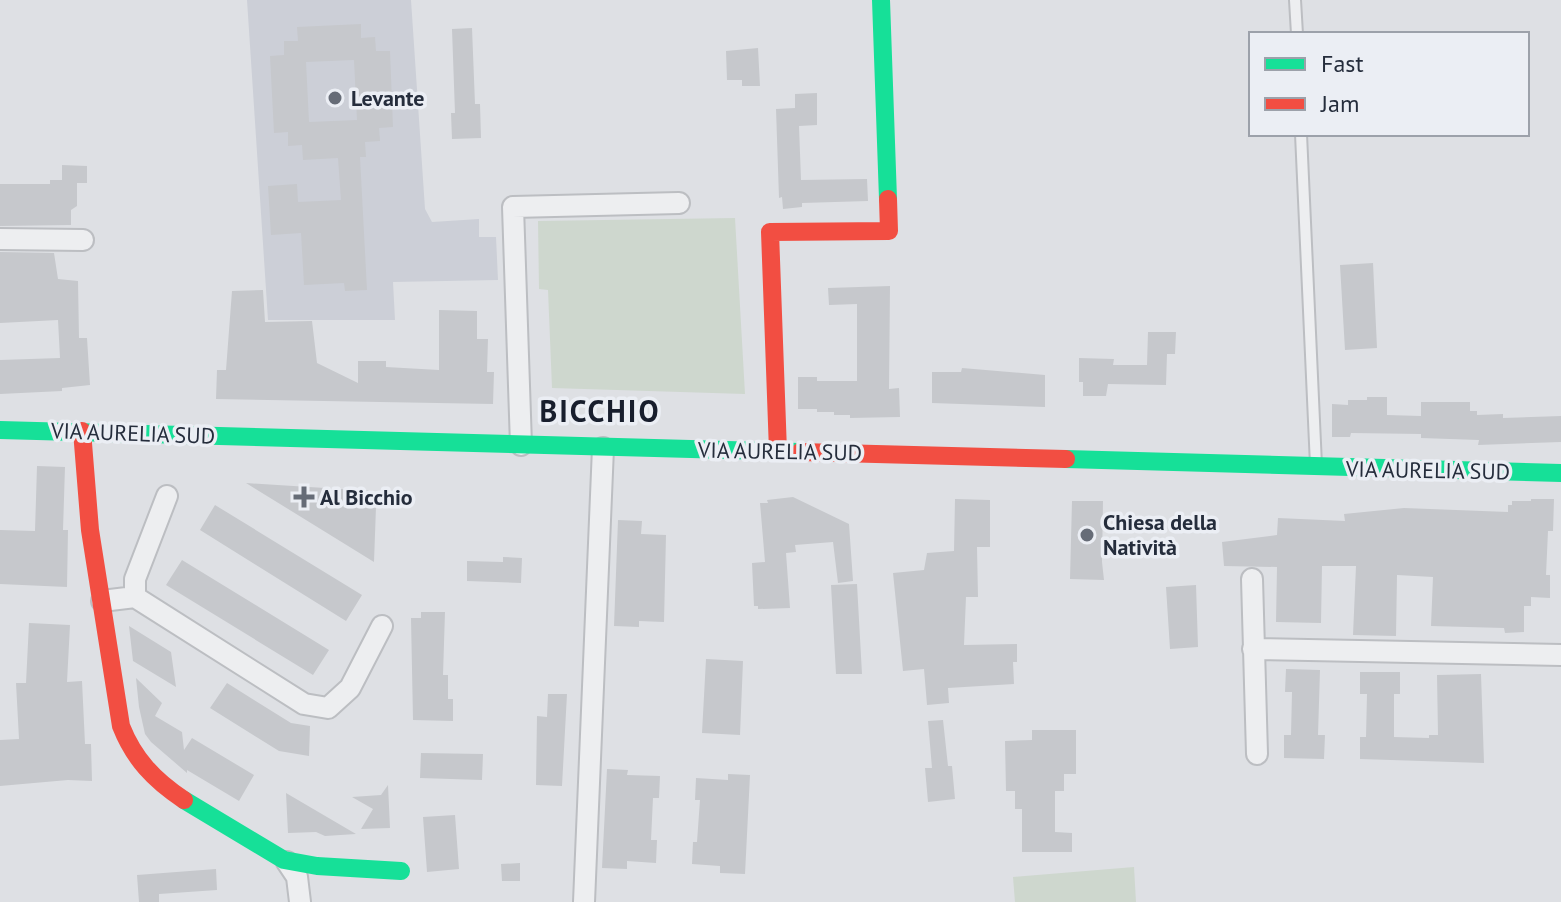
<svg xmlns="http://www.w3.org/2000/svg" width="1561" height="902" font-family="'PT Sans',sans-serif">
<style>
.built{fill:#cccfd7}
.green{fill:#ced7ce}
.building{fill:#c6c8cc;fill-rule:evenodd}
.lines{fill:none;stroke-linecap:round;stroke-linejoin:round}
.lane-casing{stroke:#bcbec2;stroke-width:14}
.street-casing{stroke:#bcbec2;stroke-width:24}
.lane{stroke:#edeef0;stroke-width:10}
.street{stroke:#edeef0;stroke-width:20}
.fast{stroke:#16e098;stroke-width:18}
.jam{stroke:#f24e42;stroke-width:18}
.poi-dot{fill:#666c77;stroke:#ebeef4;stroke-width:3}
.labels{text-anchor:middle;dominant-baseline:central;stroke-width:7;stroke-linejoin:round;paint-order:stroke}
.poi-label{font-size:22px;font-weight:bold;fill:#252d3c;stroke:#ebeef4;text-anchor:start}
.street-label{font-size:22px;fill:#252d3c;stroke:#ebeef4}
.district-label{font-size:30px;font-weight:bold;letter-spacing:2px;fill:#181e2d;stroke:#ebeef4}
</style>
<rect width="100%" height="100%" fill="#dee0e4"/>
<path class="built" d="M247 0H411L425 209 432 222 479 219V237H496L498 280 393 282 395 320H268Z"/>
<path class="green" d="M735 218 745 394 552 388 548 290 539 289 538 221Z
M1134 867 1136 902H1015L1013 877Z"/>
<path class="building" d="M361 24V38L375 37 376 51H390L393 127 379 128 380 141 365 142 366 157H360L367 290 345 291 344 283 304 285 301 233 271 235 268 186 297 184 298 202 341 200 338 158 303 160 302 145 288 146V132L274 133 270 56 284 55V41H298L297 27ZM354 60 357 120 309 122 306 62Z
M472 28 475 104H480L481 138 452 139 451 113H455L452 29Z
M758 48 760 86H742V80H727L726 51Z
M817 93V125L799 126 801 180 867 179 868 201 802 203V207L783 209 782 197 779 198 776 109 795 108V94Z
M62 165 87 166V183H77V206L71 210V225L0 226V184H50V180H62Z
M0 252 54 253 58 279 78 281 79 338H87L90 385 62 388V391L0 394V360L60 358 58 320 0 323Z
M1373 263 1377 348 1345 350 1340 265Z
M890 286 889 389 899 388 900 417 850 418V415H834V412H817V409H798V377H817V381H857V304L829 305 828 288Z
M263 290 265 322 312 321 317 363 358 383V361H386V367L439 370V310L477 311V339H488L487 372H494L493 404 216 399 217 370H226L232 291Z
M1148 332H1176L1175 354H1167L1166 385 1108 384 1106 396H1083V382H1079V358L1114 359 1113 365H1147Z
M962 368 1045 375V407L932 403V372H961Z
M1367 397H1387V415L1421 416V402H1470V411H1477V415L1503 414V418L1561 416V442L1478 445 1479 440 1421 438V434L1351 433 1350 437H1332V404L1348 405V400H1367Z
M37 466 65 467 63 530H68L67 587 0 584V530L35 531Z
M246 483 372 491 371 507H376L374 562Z
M793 497 849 524 853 581 838 583 833 542 795 545 796 552 786 553 790 608 758 609V606H754L752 563 765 562 760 503H768L767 500Z
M955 499 990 500V547H977L978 597H966L964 645 1017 644V662H1013L1014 684 948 688 949 703 927 705 924 669 903 671 893 573 924 570 927 553 954 551Z
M1531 499H1554L1553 531H1548L1546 575H1550V598L1531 597V606H1524V632L1505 633 1504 628 1431 626 1433 577 1397 575 1396 636 1353 635 1356 566H1322L1321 623 1276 622 1277 567 1224 566 1222 542 1277 535 1278 518 1345 521 1344 514 1404 508 1508 512V505H1512V501H1531Z
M1072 501H1103L1102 562 1104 580 1070 579Z
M215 505 362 595 346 621 200 530Z
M618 520 642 521 641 534 666 535 664 622 639 621V627L614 626Z
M503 557 522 558 521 583 467 581V561L503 562Z
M182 560 329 650 313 675 166 585Z
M857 584 862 674H836L831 585Z
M1196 585 1198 647 1170 649 1166 587Z
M421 612H445L443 675H448V699H453V721L413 720 411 618H421Z
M29 623 70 625 67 682 82 681 85 744H91L92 781 68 780 0 786V740L19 739 16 683H26Z
M129 626 171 652 176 687 133 661Z
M706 659 743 661 740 735 702 733Z
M1286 669 1320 670 1318 735H1325L1324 759 1284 758V735H1291L1292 692H1285Z
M1360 672H1400V694H1394V737L1429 738V735H1438L1437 675 1481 674 1484 763 1360 759V737H1366L1367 694H1360Z
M136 678 162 703 155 716 182 732 184 750 192 738 254 775 239 801 187 770V773L151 742 145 734 139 707Z
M227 683 291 723 310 726 309 756 279 751 210 708Z
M548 694H567L562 786 536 785 537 716 547 717Z
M943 720 948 766H952L955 799 928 802 925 768H932L928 721Z
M1032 730H1076V774H1064V791H1055V832L1072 833V852H1022V809H1015V791H1006L1005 741 1032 740Z
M421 753 483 754 482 780 420 778Z
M607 769 628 770 627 775 660 776 659 798H653L651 840H657L656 863 627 861V869L602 868Z
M728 774 750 775 745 874 720 873V866L692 864 693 842H697L700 800H695L696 778 728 780Z
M388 785 390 828 361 829 373 809 352 797 381 795Z
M286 793 356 834 325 836 316 832 288 833Z
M455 815 459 869 427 872 423 817Z
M520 863V881H502L501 864Z
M216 869 217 890 159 894V902H139L137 875Z"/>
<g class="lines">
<g class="lane-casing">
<path id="lane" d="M1295 0 1297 34
M1301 134 1316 465"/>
</g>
<g class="street-casing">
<path id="street" d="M0 239 83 240
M521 445 513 207 679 203
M1252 579 1257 754
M135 597V579L167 496
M102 601 135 597 304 704 328 708 350 688 382 626
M1253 649 1561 655
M287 862 297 877 300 902
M584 902 603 448"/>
</g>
<use href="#lane" class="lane"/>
<use href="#street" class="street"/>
<path class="fast" d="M881 0 888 199
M0 430 800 452
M1066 459 1561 473
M184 800 284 860 317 866 401 871"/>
<path class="jam" d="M82 431 90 530 121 726C134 759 154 780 184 800
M778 451 770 232 889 231 888 199
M800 452 1066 459"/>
</g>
<g class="poi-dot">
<circle cx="335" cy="98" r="8"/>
<path d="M300 485h8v8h8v8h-8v8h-8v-8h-8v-8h8z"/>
<circle cx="1087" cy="535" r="8"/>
</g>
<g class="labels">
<g class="poi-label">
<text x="351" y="98">Levante</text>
<text x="320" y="497">Al Bicchio</text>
<text x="1103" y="522">Chiesa della<tspan x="1103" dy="25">Natività</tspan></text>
</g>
<g class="street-label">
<text transform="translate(133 433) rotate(2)">VIA AURELIA SUD</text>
<text transform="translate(780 451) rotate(1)">VIA AURELIA SUD</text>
<text transform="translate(1428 470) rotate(1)">VIA AURELIA SUD</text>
</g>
<g class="district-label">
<text x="600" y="410">BICCHIO</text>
</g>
</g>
<rect x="1249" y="32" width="280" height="104" fill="#ebeef4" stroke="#9ca1aa" stroke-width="2"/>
<rect x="1265" y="58" width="40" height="12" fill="#16e098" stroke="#9ca1aa" stroke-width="2"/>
<text x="1321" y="72" font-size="24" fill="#252d3c">Fast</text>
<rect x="1265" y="98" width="40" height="12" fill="#f24e42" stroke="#9ca1aa" stroke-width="2"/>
<text x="1321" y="112" font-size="24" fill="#252d3c">Jam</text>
</svg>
